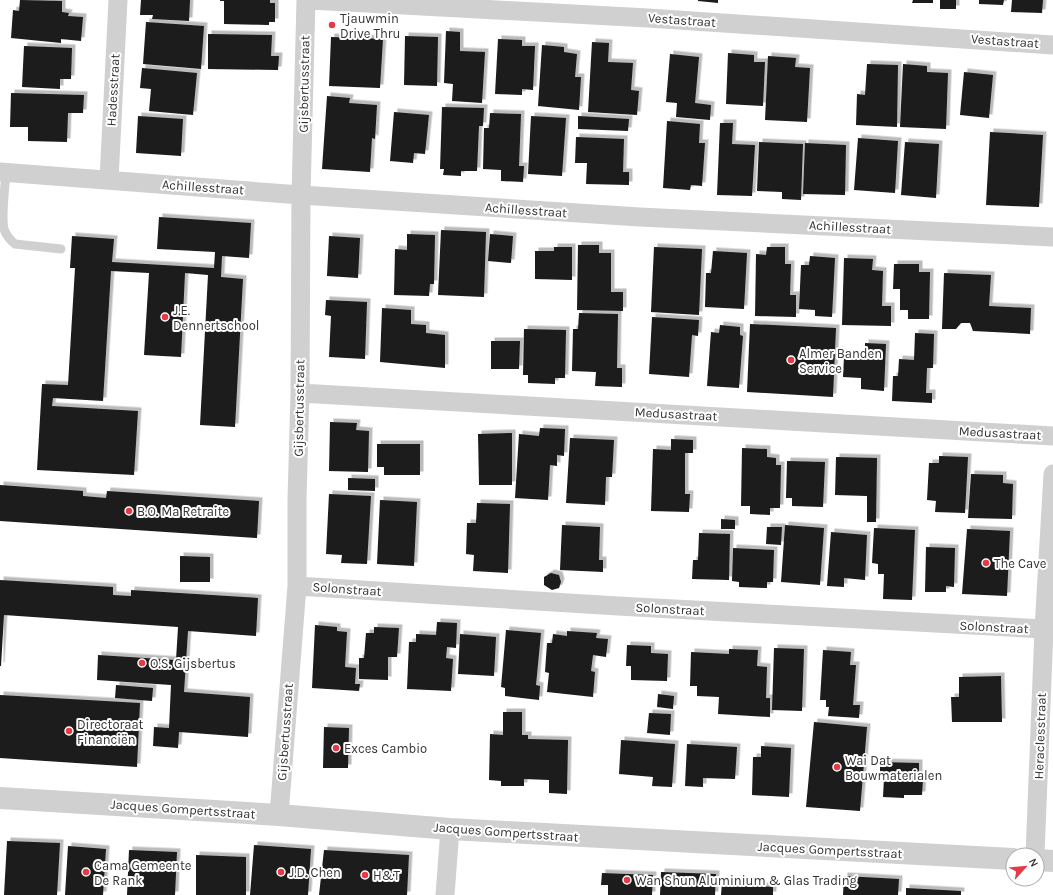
<svg xmlns="http://www.w3.org/2000/svg" width="1053" height="895" font-family="Karla,sans-serif">
<style>
.building{fill:#1a1a1a;filter:url(#shadow)}
.lines{fill:none;stroke-linecap:round;stroke-linejoin:round}
.service{stroke:#d0d0d0;stroke-width:9}
.minor{stroke:#d0d0d0;stroke-width:19}
.tertiary{stroke:#d0d0d0;stroke-width:22}
.poi-dot{fill:#e63946;stroke:#fff;stroke-width:1.5}
.labels{text-anchor:middle;dominant-baseline:central;stroke-width:4;stroke-linejoin:round;paint-order:stroke}
.poi-label{font-size:13px;fill:#333;stroke:#fff;text-anchor:start}
.street-label{font-size:13px;fill:#333;stroke:#fff}
</style>
<defs>
<filter id="shadow"><feDropShadow dx="3.5" dy="-3.5" stdDeviation="0" flood-color="#0004"/></filter>
</defs>
<rect width="100%" height="100%" fill="#fff"/>
<path class="building" d="M20 0 62 1V12L69 13 68 16 83 17 81 41 61 39V43L11 38 13 10 19 11Z
M141 0H190L189 21 152 19 153 15H140Z
M220 0H270V3H275V22H269V25L224 24V1H220Z
M698 0H718V3L698 1Z
M913 0H933V3H912Z
M940 0H956V9H940Z
M979 0H1004L1003 5 979 4Z
M1012 0H1043L1042 13 1011 12Z
M146 22 204 26 201 69 143 64Z
M446 31 460 32V51L485 52 482 103 452 101 453 84 444 83Z
M208 34 272 35 271 56H279L278 70 208 69Z
M405 36 438 37 437 86 404 85Z
M331 37 383 39 380 88 329 86Z
M498 39 522 40V46H535L533 90 522 89V95L495 94Z
M592 42 609 43 608 62 633 63 631 90 639 91 637 115 588 112Z
M542 45 564 47V52L577 54 575 77H581L579 110 538 106Z
M24 46 72 48 71 79H60V89L22 87Z
M728 53 754 55V62H765L763 106 726 104Z
M670 54 699 57 695 103 711 105 710 120 676 117 677 103 666 102Z
M768 56 796 58 795 67 810 68 807 122 765 120Z
M867 64 898 65 897 127 856 125 857 94 865 95Z
M903 64 927 66V72L948 73 946 129 900 127Z
M142 68 197 73 193 115 149 111 151 89 140 88Z
M964 72 993 75 989 118 960 115Z
M11 93 84 95 83 113H68L67 142 28 141V127H10Z
M327 96 350 98 349 103 377 105 375 139 372 138 370 172 322 169Z
M442 107 484 108 483 126H479L477 171H461V176L443 175 444 169H440Z
M394 112 429 115 425 154 414 153 413 163 390 161Z
M490 113 521 114 519 166H524L523 182 501 181V170L483 169 484 128H489Z
M138 116 183 119 181 156 136 153Z
M531 116 566 118 562 176 528 174Z
M578 116 629 119 628 131 578 129Z
M667 121 700 124 699 143H705L702 186 691 185 690 190 663 188Z
M720 123H733L732 144 755 145 752 196 717 195Z
M990 132 1043 135 1039 207 986 205Z
M576 137 624 139 623 172H629V185L586 184 587 163H575Z
M858 138 898 141 895 193 854 190Z
M759 142 803 144 801 200 782 199V192L757 191Z
M905 142 939 144 936 198 901 195Z
M805 143 846 145 845 195 803 194Z
M159 217 251 223 249 258 222 256 221 277 243 279 235 427 200 425 208 275 185 273 181 357 144 355 149 273 111 271 103 401 53 398 52 406 138 411 134 475 37 470 42 384 68 385 75 268H70L72 236 114 239 112 262 214 268 215 252 157 249Z
M441 230 486 232 484 297 438 295Z
M407 234 435 235 434 284H430L429 296 394 295 395 249 407 250Z
M490 234 513 236 511 263 488 261Z
M329 236 360 238 358 278 327 276Z
M578 245H599V253H611V292H623V311L577 310Z
M554 247H572V280L535 279V251H554Z
M654 247 702 249 699 315 651 312Z
M767 247H785V264H791L790 295H796V317L755 316 756 254 766 255Z
M713 251 747 253 744 309 705 307 706 273H711Z
M810 256 835 258 832 317 815 316V310L799 309 801 265H809Z
M844 258 873 259 872 270 883 271 882 306H891V326L842 325Z
M894 264H919V272H930L929 319H908V310H900V289H893Z
M944 273 991 275 989 306 1031 308 1030 334 973 331 970 323H961L956 329H942Z
M326 300 367 302 365 359 329 357 331 316 325 315Z
M382 308 411 310V324L426 325V333L445 335V368L380 362Z
M579 313 618 314 617 368H622V387L595 386 596 372 572 371 573 329H578Z
M652 317 699 320 698 336 692 335 689 377 649 374Z
M750 324 836 328 833 397 747 392Z
M720 325 740 327V335L743 336 739 388 707 386 711 332 719 333Z
M524 329 566 330 565 378H555V384L528 383V375H523Z
M915 333 934 334 933 368H927L926 393H932V403L892 401 893 376H898L899 359 914 360Z
M491 341H520L519 369H491Z
M865 343 886 344 884 391 861 389V378L843 377 844 357H865Z
M330 422 357 423 356 430 369 431 368 472 329 471Z
M540 428 565 429 564 456 557 455V466L550 465 548 500 515 498 519 434 539 436Z
M512 433V485H479L478 434Z
M570 438 614 440 612 477H606L605 505 566 503Z
M671 439 693 440V453H685V494H690L689 512 651 511 653 449 671 450Z
M377 444H420V475H384V467H377Z
M742 448 767 449V457L776 458V465H781L780 508H770V515L750 514V506H741Z
M939 456 968 457 965 513 935 512 936 501 927 500 929 463H939Z
M836 457 877 458 876 522H867V496L835 495Z
M787 461 825 462 823 507 792 506V498H786Z
M971 474 1003 475V483L1013 484 1012 519 968 518Z
M348 478 375 479V491L348 490Z
M0 485 83 491V496L106 498 107 491 259 501 257 538 0 521Z
M329 494 371 496 367 564 341 563 342 555 326 554Z
M380 500 417 502 414 566 377 564Z
M477 503 510 504 508 573 473 571 474 555 466 554 467 523H476Z
M721 519 735 520V529H721Z
M562 525 600 527 599 560H603V572L560 570Z
M785 525 824 528 820 585 781 582Z
M767 527H782L781 545 766 544Z
M874 528 915 530 912 600 883 599 884 574H878V564L872 563Z
M967 529 1010 531 1007 596 962 594Z
M831 532 867 535 865 580 844 578V587L827 586Z
M699 533 730 534 729 580 692 579 693 560H698Z
M926 547 955 548 954 587 946 586V592H925Z
M733 548 774 550 773 582H767V588L739 587V582L732 581Z
M180 556 210 557V582H180Z
M551 573 559 575 561 582 559 588 552 590 544 585V577Z
M0 580 113 587V595L131 596V590L258 598 256 636 188 631 184 692 250 697 248 737 179 732 178 748 153 746 154 727 169 728 171 685 97 680 98 655 176 660 178 627 4 615 1 666H0Z
M437 622 457 623 456 648 447 647 446 658 453 659 451 691 407 689 409 642H416V634L436 635Z
M315 625 337 627V631L347 632 345 667 356 668 355 684H360L359 691 312 688Z
M374 627 399 628 397 657H388V680L359 679V658H364L366 633H374Z
M506 630 541 633 536 685 540 686 539 700 505 696V688L501 687Z
M567 631 597 633 596 638 608 639 606 657 593 655 591 671 595 672 593 697 547 692 549 673 545 672 547 643H552L553 634 567 636Z
M460 634 496 637 494 676 458 674Z
M627 645 651 646V653L668 654 667 681 631 680V666H626Z
M774 648 804 649 802 711 772 710Z
M729 649 758 650 757 666 767 667 766 698H770V717L718 714 719 697 697 696V686H690L691 652 729 654Z
M823 650 851 652 850 665H856L853 705H860L859 718 828 716 829 707H826V700H820Z
M1001 676 1002 722H952L951 697H959V677Z
M116 685 153 688 152 701 115 698Z
M658 694 674 696 673 709 657 707Z
M0 695 140 703 137 767 0 758Z
M503 712H522V735H528V739L568 740 567 794 549 793V780L524 779V786H501V781L489 780 490 734 503 735Z
M649 713 671 714 670 735 647 733Z
M814 722 867 727 860 811 806 807Z
M324 727 349 728 348 768H323Z
M621 740 675 744 672 787 652 786 653 777 619 774Z
M687 744 737 747 735 779 703 778V787L685 786Z
M761 746 791 748 789 797 752 795 753 757H761Z
M880 762 919 763V779H923L922 795H904V798L883 797 884 778H880Z
M7 841 60 843 57 895H4Z
M254 845 311 849 308 895H250Z
M68 846 106 849 103 895H65Z
M129 850 177 852 175 895H127Z
M324 850 409 855 407 895H319Z
M196 855 246 857V895H196Z
M661 872 716 874 715 895H660Z
M602 873 653 875 652 895H608V885H601Z
M844 876 899 879 898 895H843Z
M722 883 773 887V895H721Z
M906 888 961 891V895H906Z"/>
<g class="lines">
<path class="service" d="M6 173C5 187 1 217 4 229 6 235 10 240 15 244L61 249"/>
<path class="minor" d="M310 0 648 18 1053 45
M0 172 301 195 640 217 1053 237
M109 180 118 0
M300 393 1053 436
M297 586 618 606 1044 629
M279 815 297 586V499L300 393 301 195 306 0
M1035 855 1044 629 1053 474
M445 895 450 829"/>
<path class="tertiary" d="M0 798 279 815 450 829 1013 859
M1037 860 1053 861"/>
</g>
<g class="poi-dot">
<circle cx="332" cy="25" r="4"/>
<circle cx="165" cy="317" r="4"/>
<circle cx="791" cy="360" r="4"/>
<circle cx="129" cy="511" r="4"/>
<circle cx="986" cy="563" r="4"/>
<circle cx="142" cy="663" r="4"/>
<circle cx="69" cy="731" r="4"/>
<circle cx="336" cy="748" r="4"/>
<circle cx="837" cy="767" r="4"/>
<circle cx="86" cy="872" r="4"/>
<circle cx="281" cy="872" r="4"/>
<circle cx="365" cy="875" r="4"/>
<circle cx="627" cy="880" r="4"/>
</g>
<g class="labels">
<g class="poi-label">
<text x="340" y="18">Tjauwmin<tspan x="340" dy="15">Drive Thru</tspan></text>
<text x="173" y="310">J.E.<tspan x="173" dy="15">Dennertschool</tspan></text>
<text x="799" y="353">Almer Banden<tspan x="799" dy="15">Service</tspan></text>
<text x="137" y="511">B.O. Ma Retraite</text>
<text x="994" y="563">The Cave</text>
<text x="150" y="663">O.S. Gijsbertus</text>
<text x="77" y="724">Directoraat<tspan x="77" dy="15">Financiën</tspan></text>
<text x="344" y="748">Exces Cambio</text>
<text x="845" y="760">Wai Dat<tspan x="845" dy="15">Bouwmaterialen</tspan></text>
<text x="94" y="865">Cama Gemeente<tspan x="94" dy="15">De Rank</tspan></text>
<text x="289" y="872">J.D. Chen</text>
<text x="373" y="875">H&amp;T</text>
<text x="635" y="880">Wan Shun Aluminium &amp; Glas Trading</text>
</g>
<g class="street-label">
<text transform="translate(682 20) rotate(4)">Vestastraat</text>
<text transform="translate(1005 41) rotate(4)">Vestastraat</text>
<text transform="translate(304 84) rotate(-89)">Gijsbertusstraat</text>
<text transform="translate(113 90) rotate(-87)">Hadesstraat</text>
<text transform="translate(203 187) rotate(4)">Achillesstraat</text>
<text transform="translate(526 210) rotate(4)">Achillesstraat</text>
<text transform="translate(850 227) rotate(3)">Achillesstraat</text>
<text transform="translate(299 408) rotate(-89)">Gijsbertusstraat</text>
<text transform="translate(676 414) rotate(3)">Medusastraat</text>
<text transform="translate(1000 433) rotate(3)">Medusastraat</text>
<text transform="translate(347 589) rotate(4)">Solonstraat</text>
<text transform="translate(670 609) rotate(3)">Solonstraat</text>
<text transform="translate(994 627) rotate(3)">Solonstraat</text>
<text transform="translate(285 732) rotate(-86)">Gijsbertusstraat</text>
<text transform="translate(1040 736) rotate(-88)">Heraclesstraat</text>
<text transform="translate(183 809) rotate(4)">Jacques Gompertsstraat</text>
<text transform="translate(506 832) rotate(4)">Jacques Gompertsstraat</text>
<text transform="translate(830 850) rotate(3)">Jacques Gompertsstraat</text>
</g>
</g>
<g transform="translate(1025 867) rotate(63)"><circle r="19" fill="#ffffff" stroke="#adadad"/>
<path d="M0-3L7 15L0 10L-7 15Z" fill="#e63946"/>
<text y="-6" font-size="11" font-weight="bold" text-anchor="middle" fill="#333333">N</text>
</g>
</svg>
